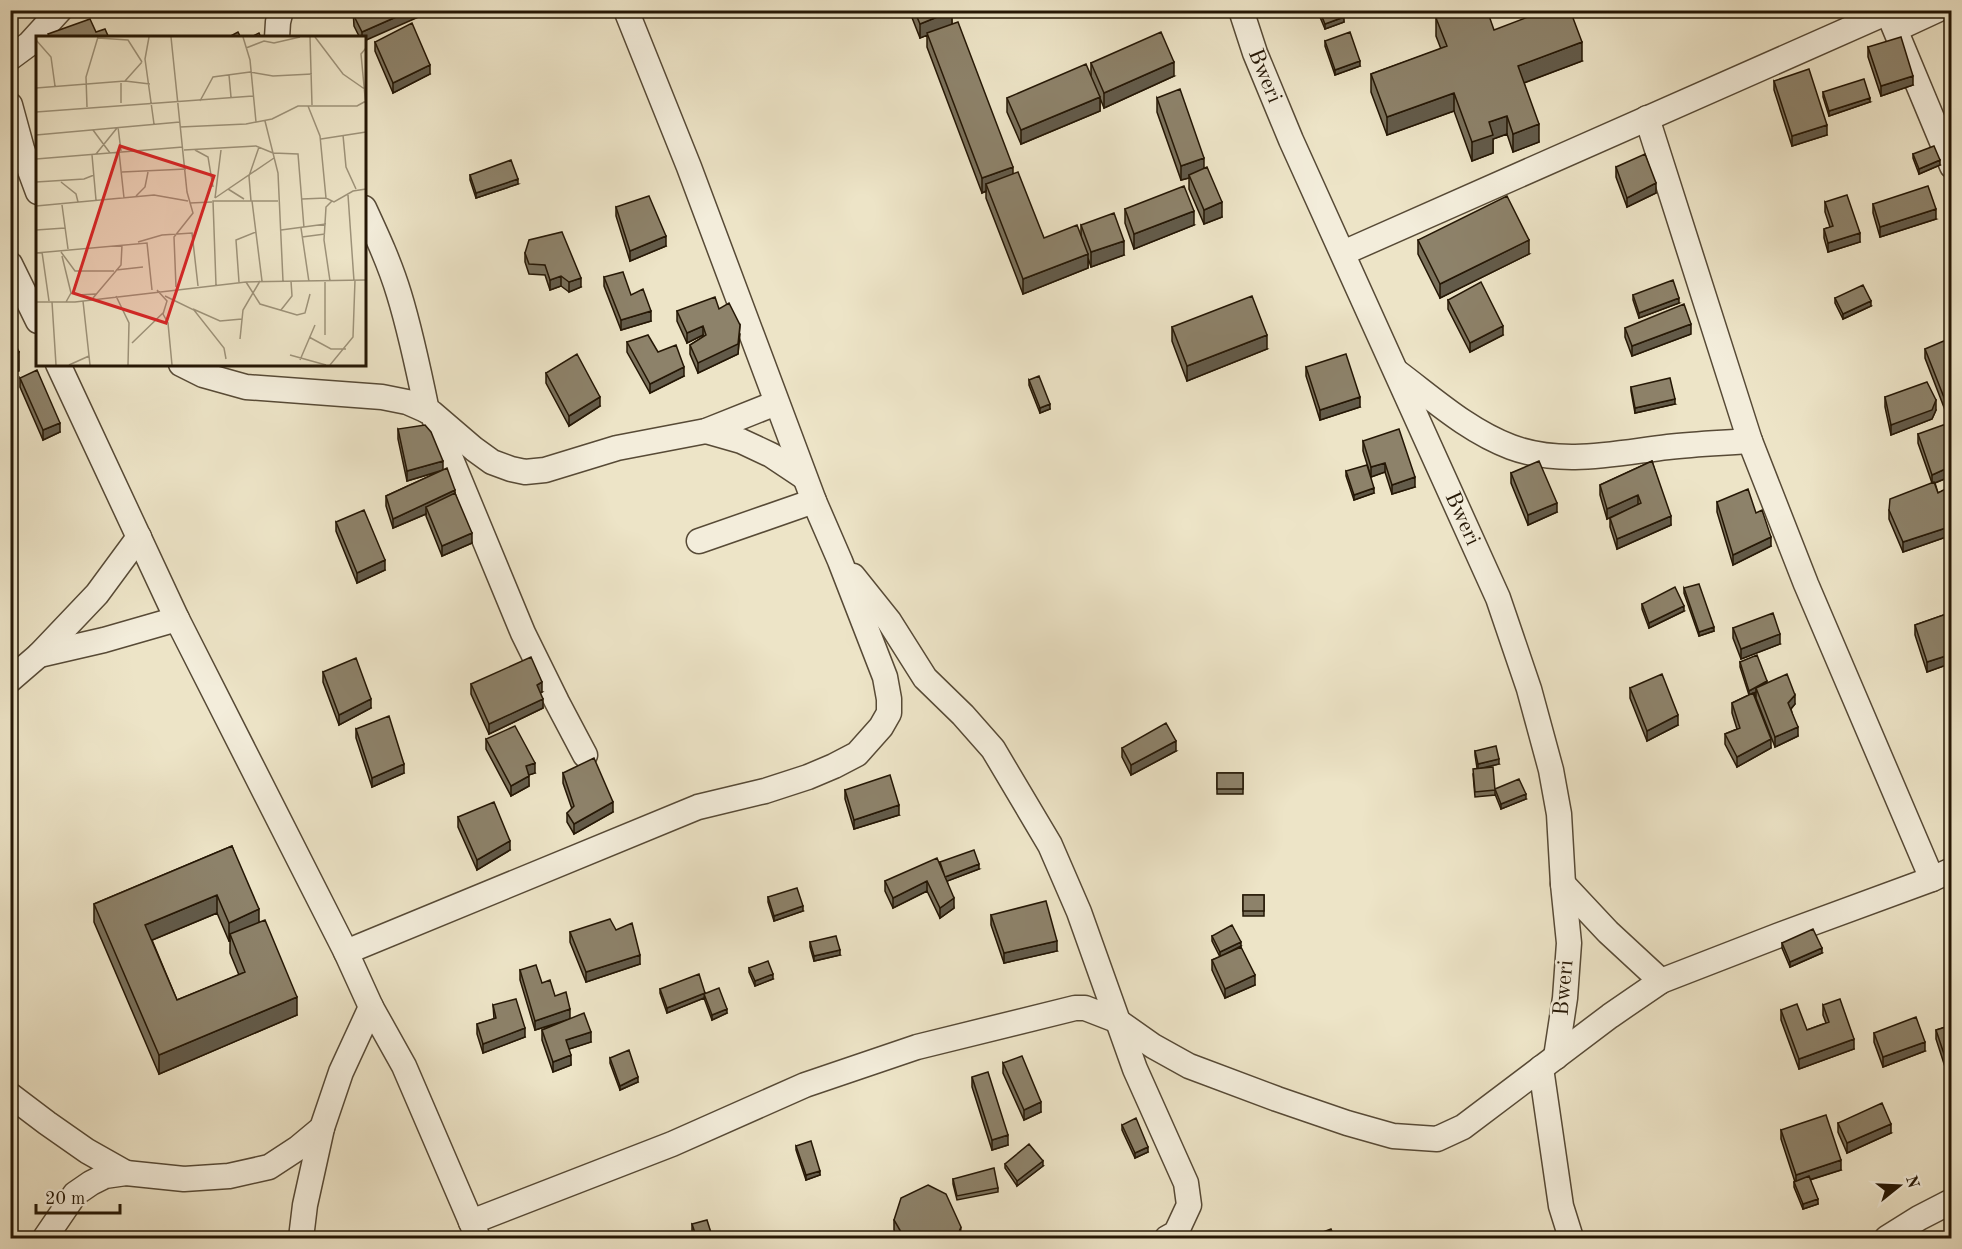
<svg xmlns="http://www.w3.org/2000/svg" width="1962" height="1249" font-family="'Old Standard TT',serif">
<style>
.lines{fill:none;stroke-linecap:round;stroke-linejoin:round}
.street-casing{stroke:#574a36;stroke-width:27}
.street{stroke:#f3eddb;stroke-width:24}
.wall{fill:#79705b;stroke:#251705;stroke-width:1.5;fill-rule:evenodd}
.shaded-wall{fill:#635b4a;stroke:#251705;stroke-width:1.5}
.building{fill:#8d826a;stroke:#251705;stroke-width:1.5}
.labels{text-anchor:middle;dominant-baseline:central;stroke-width:5;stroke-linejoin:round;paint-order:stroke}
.street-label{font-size:22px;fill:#251705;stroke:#f3eddb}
.inset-road{fill:none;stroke:#9d9279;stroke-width:1.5}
.view{fill:#d62828;fill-opacity:0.15;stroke:#d62828;stroke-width:3}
.inset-edge{fill:none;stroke:#251705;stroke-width:3}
</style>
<rect width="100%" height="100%" fill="#ede4c7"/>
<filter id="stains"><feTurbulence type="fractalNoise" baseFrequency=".00333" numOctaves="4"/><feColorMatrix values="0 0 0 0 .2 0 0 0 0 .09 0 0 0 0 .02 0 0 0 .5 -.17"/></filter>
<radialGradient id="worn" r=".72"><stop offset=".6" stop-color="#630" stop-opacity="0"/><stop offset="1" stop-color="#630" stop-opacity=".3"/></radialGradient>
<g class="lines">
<g class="street-casing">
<g id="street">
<path id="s1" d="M1241 10 1255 53 1291 140 1498 598 1529 689 1551 770 1559 814 1563 884 1569 943 1565 998 1556 1057"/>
<path d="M1887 10 1952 166"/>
<path d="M1896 29 1937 10"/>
<path d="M277 38 278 22 281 10"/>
<path d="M10 58 29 44 60 10"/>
<path d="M10 105 22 149 38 192"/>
<path d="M1647 118 1750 441 1806 584 1932 879"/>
<path d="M364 208C377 236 390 264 399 294 411 333 419 372 427 411"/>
<path d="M1343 253 1888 12"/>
<path d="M10 264 38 321"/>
<path d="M58 364 177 619 346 952 371 1007 404 1066 478 1238"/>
<path d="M181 364 203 375 246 387 382 397 407 402 432 413 474 449 492 462 511 469 525 472 545 470 617 448 706 431 776 403"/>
<path d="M1397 372C1432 398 1468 431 1511 447 1562 466 1616 453 1668 447 1695 444 1723 443 1750 441"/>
<path d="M434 418 523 633 557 702 585 755"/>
<path d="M706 431 741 441 771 455 804 477"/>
<path d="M699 541 814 501"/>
<path d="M853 576 889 621 925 678 963 715 993 749 1050 845 1079 912 1135 1069 1186 1183 1189 1205 1176 1233 1167 1238"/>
<path d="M39 655 104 640 177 619"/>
<path d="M10 680 39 655 97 594 139 537"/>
<path d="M1563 884 1608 932 1661 981"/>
<path d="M346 952 698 807 765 791 808 777 834 766 857 754 881 727 889 713V699L885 677 840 561 814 501 689 167 626 10"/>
<path d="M1541 1068 1561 1206 1571 1238"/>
<path d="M10 1095 47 1123 87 1151 126 1173"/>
<path d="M471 1222 672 1144 805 1085 917 1047 1075 1008H1085L1116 1020 1153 1046 1189 1066 1277 1099 1347 1123 1393 1136 1437 1139 1463 1127 1610 1016 1661 981 1777 936 1932 879 1952 870"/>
<path d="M45 1238 75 1194 91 1183 105 1176 126 1173 184 1179 229 1176 269 1167 298 1148 322 1128 341 1072 371 1007"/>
<path d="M301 1238 305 1205 322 1128"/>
<path d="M1887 1238 1919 1218 1952 1201"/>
</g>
</g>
<use href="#street" class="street"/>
</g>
<path class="wall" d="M353 10H423V15L364 38H360L354 26Z
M909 10H951L952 24 1013 174 1044 238 1081 236V225L1124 255 1091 267 1088 258V268L1023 294 986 198V191L982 193 927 47V35L920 38Z
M1317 10H1341L1344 22 1325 29Z
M1436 18 1494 30 1582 61 1524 83 1539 142 1513 152 1507 134 1493 139V153L1472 161 1454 111 1387 135 1371 92V74L1441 49 1436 36Z
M1325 41 1360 66 1335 75 1325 46Z
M375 42 430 74 393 93 375 51Z
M1868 47 1913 85 1881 96 1868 57Z
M1091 63 1174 76 1104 108 1100 98V111L1021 144 1007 112V98L1091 75Z
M1774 81 1827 135 1792 146 1774 90Z
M1823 92 1870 102 1829 116 1823 97Z
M1157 98 1204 168 1222 217 1204 224 1189 189V178L1181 180 1157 112Z
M1913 154 1940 165 1919 174 1913 158Z
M1616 167 1656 193 1627 207 1616 177Z
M470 175 518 184 476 198 470 180Z
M1825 202 1860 242 1828 252 1824 238V229L1830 227 1825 212Z
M1873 204 1936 219 1880 237 1873 213Z
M616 207 666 246 630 261 616 216Z
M1125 209 1194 225 1134 249 1125 223Z
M1418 240 1529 254 1440 298 1418 254Z
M525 253 581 287 569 292 561 286 550 290 545 275 529 274 525 262Z
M604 277 631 295 651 321 621 330 604 286Z
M1633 295 1679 303 1639 318 1633 300Z
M1835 298 1871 306 1843 319 1835 303Z
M1448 300 1503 335 1470 352 1448 309Z
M719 309 740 334 738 354 698 373 690 354V345L703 337V335L687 343 677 321V311Z
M1172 327 1267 349 1187 381 1172 341Z
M1625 328 1691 334 1632 356 1625 337Z
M627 342 658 352 684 376 650 393 627 352Z
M1925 349 1952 353V407L1945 410 1925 358Z
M1306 367 1360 407 1320 420 1306 376Z
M546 373 600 406 569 426 546 383Z
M20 378 60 432 43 440 20 387Z
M1029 380 1050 409 1040 413 1029 385Z
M1631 387 1675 404 1635 413 1631 391Z
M1885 397 1936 410 1932 419 1891 435 1885 407Z
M398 429 443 470 455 493 472 543 442 556 426 516V514L393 528 386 506V496L441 471 407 481 398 439Z
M1918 434 1952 442V476L1935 483 1938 493 1952 487V535L1903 552 1889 519V510L1932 483 1918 443Z
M1363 441 1415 487 1392 494 1385 472 1371 477 1363 451Z
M1652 461 1671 525 1617 549 1610 527V518L1638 505 1607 519 1600 495V485Z
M1346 471 1374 493 1354 500 1346 476Z
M1511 473 1557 512 1528 525 1511 483Z
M1717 502 1771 546 1733 565 1717 512Z
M336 522 385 570 357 583 336 531Z
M1684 588 1714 631 1699 636 1684 593Z
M1642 604 1684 611 1649 628 1642 609Z
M1952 612V663L1927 672 1915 635V625Z
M1733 628 1780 644 1741 659 1733 638Z
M1740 662 1767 683 1795 704 1791 709 1798 736 1775 747 1756 698V692L1754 693 1771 748 1737 767 1725 744V734L1737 729 1732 713V703L1749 695 1740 667Z
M323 672 371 708 339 725 323 682Z
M1952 680V697L1948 686V681Z
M471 684 542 692 540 693 543 708 489 734 471 694Z
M1630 688 1678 725 1647 741 1630 698Z
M356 729 404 773 372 787 356 738Z
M486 739 535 773 528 775 529 786 511 796 486 749Z
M1122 748 1176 751 1131 775 1122 757Z
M1475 751 1499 764 1483 768 1495 790V795L1475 797 1473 774 1477 768 1475 755Z
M563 773 613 812 574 834 567 822V813L572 809 563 783Z
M1217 773H1243V794H1217Z
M1495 789 1526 799 1501 809 1495 794Z
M845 790 899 815 854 829 845 799Z
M458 817 510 850 477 870 458 827Z
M232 846 259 922 297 1015 159 1074 94 922V904ZM217 913 229 941H230V953L239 975 177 1000 152 940Z
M940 862 979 869 947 881 954 908 940 918 927 891 893 908 885 891V881L940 866Z
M1243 895H1264V916H1243Z
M768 897 803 911 774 921 768 902Z
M991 915 1057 951 1004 963 991 925Z
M616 930 640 964 586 982 570 942V932Z
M1212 936 1241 946 1232 951 1255 985 1225 998 1212 970V960L1220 957 1212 941Z
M810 942 840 955 814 961 810 947Z
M1782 943 1822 953 1790 967 1782 948Z
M749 968 773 979 755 986 749 972Z
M520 970 542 983 555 996 570 1019 591 1042 569 1049 571 1065 553 1072 542 1040V1030L568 1020 535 1030 520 980Z
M660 989 705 994 727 1013 712 1020 704 998 667 1013 660 993Z
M493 1005 525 1037 483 1053 477 1034V1024L494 1019Z
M1823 1005 1854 1049 1799 1069 1781 1020V1010L1807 1030 1826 1023 1823 1015Z
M1952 1025 1947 1073 1936 1039V1030Z
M1874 1033 1925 1051 1883 1067 1874 1042Z
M610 1058 638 1082 620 1090 610 1063Z
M1003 1063 1041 1112 1024 1120 1003 1073Z
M972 1077 1008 1145 992 1150 972 1087Z
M1838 1123 1891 1133 1847 1153 1838 1132Z
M1122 1125 1148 1152 1135 1158 1122 1130Z
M1781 1130 1841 1170 1810 1180 1818 1204 1803 1209 1794 1187V1182H1795L1781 1139Z
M796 1146 820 1175 806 1180 796 1150Z
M1005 1164 1043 1166 1017 1186 1005 1168Z
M953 1179 998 1188V1192L957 1200 953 1184Z
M894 1220 961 1237 960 1239H899L894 1230Z
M692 1224 713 1239H693L692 1233Z"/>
<path class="shaded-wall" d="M412 10H423V15L364 41V38H362V32Z
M952 11V26L920 38V24Z
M1344 17V22L1325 29V24Z
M1582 42V61L1518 85V66Z
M1360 61V66L1335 75V70Z
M1174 62V76L1104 108V93Z
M430 65V74L393 93V83Z
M1913 76V85L1881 96V86Z
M1454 93V111L1387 135V117Z
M1100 97V111L1021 144V130Z
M1870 98V102L1829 116V111Z
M1507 116V134L1493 139V153L1472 161V142L1489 122Z
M1539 124V142L1513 152V134Z
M1827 125V135L1792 146V136Z
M1204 158V172L1189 175V178L1181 180V166Z
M1940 160V165L1919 174V169Z
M1013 167V181L986 184V191L982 193V178Z
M518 179V184L476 198V193Z
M1656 183V193L1627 207V198Z
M1222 202V217L1204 224V210Z
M1936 209V219L1880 237V227Z
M1194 211V225L1134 249V234Z
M1860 233V242L1828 252V243Z
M666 236V246L630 261V251Z
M1529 240V254L1440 298V284Z
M1124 241V255L1091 267V252Z
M1088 254V268L1023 294V279Z
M561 276V286L550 290V280Z
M581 278V287L569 292V282Z
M1679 298V303L1639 318V313Z
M1871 301V306L1843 319V314Z
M651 311V321L621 330V320Z
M1691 324V334L1632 356V346Z
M740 325 738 354 698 373V363Z
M703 326V335L687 343V333Z
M1503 326V335L1470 352V343Z
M1267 335V349L1187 381V366Z
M19 352V371L10 374V356Z
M684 367V376L650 393V384Z
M600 397V406L569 426V416Z
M1360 397V407L1320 420V410Z
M1952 397V407L1945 410V400Z
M1675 399V404L1635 413V408Z
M1936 400V410L1932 419 1891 435V425Z
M1050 404V409L1040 413V408Z
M60 423V432L43 440V430Z
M443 461V470L407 481V471Z
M1385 463V472L1371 477V467Z
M1952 466V476L1932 484V475Z
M1415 477V487L1392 494V485Z
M1374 488V493L1354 500V495Z
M455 490V500L426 507V514L393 528V519Z
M1638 495V505L1607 519V509Z
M1557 503V512L1528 525V515Z
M1671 516V525L1617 549V539Z
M1952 526V535L1903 552V542Z
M472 533V543L442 556V546Z
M1771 537V546L1733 565V555Z
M385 560V570L357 583V573Z
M1684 606V611L1649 628V623Z
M1714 627V631L1699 636V632Z
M1780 634V644L1741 659V649Z
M1952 654V663L1927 672V662Z
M1767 681V686L1756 688V692L1749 695V691Z
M542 682V692L537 695V685Z
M1795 695V704L1788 712V703Z
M371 699V708L339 725V715Z
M543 699V708L489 734V724Z
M1678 715V725L1647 741V731Z
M1798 727V736L1775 747V737Z
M1771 739V748L1737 767V757Z
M1176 741V751L1131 775V765Z
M1499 759V764L1478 769V764Z
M535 763V773L526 776V766Z
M404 764V773L372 787V778Z
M529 776V786L511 796V786Z
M1526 794V799L1501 809V804Z
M613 802V812L574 834V824Z
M899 805V815L854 829V820Z
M510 841V850L477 870V860Z
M979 864V869L945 882V877Z
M927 881V891L893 908V898Z
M217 895V913L145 943V925Z
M954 898V908L940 918V908Z
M803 906V911L774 921V916Z
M259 909V928L230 934V941H229V923Z
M1057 941V951L1004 963V953Z
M1241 942V946L1220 957V952Z
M1822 948V953L1790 967V962Z
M840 950V955L814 961V956Z
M640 955V964L586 982V972Z
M773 974V979L755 986V981Z
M1255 975V985L1225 998V989Z
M705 993 704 998 667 1013V1008Z
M297 997V1015L159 1074V1055Z
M570 1009V1019L535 1030V1021Z
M727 1009V1013L712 1020V1015Z
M525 1028V1037L483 1053V1044Z
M591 1032V1042L566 1050V1040Z
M1854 1039V1049L1799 1069V1059Z
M1925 1042V1051L1883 1067V1057Z
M571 1055V1065L553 1072V1062Z
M1952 1062V1072L1947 1073V1063Z
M638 1077V1082L620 1090V1086Z
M1041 1102V1112L1024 1120V1110Z
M1891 1124V1133L1847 1153V1143Z
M1008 1135V1145L992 1150V1140Z
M1148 1147V1152L1135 1158V1153Z
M1841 1160V1170L1796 1184V1175Z
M1043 1161V1166L1017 1186V1181Z
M820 1171V1175L806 1180V1175Z
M1818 1199V1204L1803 1209V1204Z
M961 1227 960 1239H956Z"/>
<path class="building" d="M354 10H412L362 32 354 16Z
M914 10H951L952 11 920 24Z
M1319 10H1341L1344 17 1325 24Z
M1455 10H1487L1494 30 1546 10H1570L1582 42 1518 66 1539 124 1513 134 1507 116 1489 122 1493 135 1472 142 1454 93 1387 117 1371 74 1447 46 1436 18Z
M90 19 96 32 105 29 109 38H50L48 34Z
M958 22 1013 167 982 178 927 33Z
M412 23 430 65 393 83 375 42Z
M238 32 241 38H227Z
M1161 32 1174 62 1104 93 1091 63Z
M1350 32 1360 61 1335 70 1325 41Z
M259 33 261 38H249Z
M1901 37 1913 76 1881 86 1868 47Z
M1086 64 1100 97 1021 130 1007 98Z
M1809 69 1827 125 1792 136 1774 81Z
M1864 79 1870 98 1829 111 1823 92Z
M1180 89 1204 158 1181 166 1157 98Z
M1934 146 1940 160 1919 169 1913 154Z
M1645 154 1656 183 1627 198 1616 167Z
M511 160 518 179 476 193 470 175Z
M1207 167 1222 202 1204 210 1189 175Z
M1018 172 1044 238 1077 225 1088 254 1023 279 986 184Z
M1184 186 1194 211 1134 234 1125 209Z
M1928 186 1936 209 1880 227 1873 204Z
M1847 195 1860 233 1828 243 1824 229 1833 226 1825 202Z
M649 196 666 236 630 251 616 207Z
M1507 196 1529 240 1440 284 1418 240Z
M1114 213 1124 241 1091 252 1081 225Z
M562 232 581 278 569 282 561 276 550 280 545 265 529 264 525 253 529 240Z
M623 272 631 295 643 289 651 311 621 320 604 277Z
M1673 280 1679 298 1639 313 1633 295Z
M1481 282 1503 326 1470 343 1448 300Z
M1863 285 1871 301 1843 314 1835 298Z
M1252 296 1267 335 1187 366 1172 327Z
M715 297 719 309 729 303 740 325 738 344 698 363 690 345 706 335 703 326 687 333 677 311Z
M1684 304 1691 324 1632 346 1625 328Z
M10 333 19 352 10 356Z
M648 335 658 352 676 345 684 367 650 384 627 342Z
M1946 340 1952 353V397L1945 400 1925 349Z
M577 354 600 397 569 416 546 373Z
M1346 354 1360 397 1320 410 1306 367Z
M37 370 60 423 43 430 20 378Z
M1039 376 1050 404 1040 408 1029 380Z
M1670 378 1675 399 1635 408 1631 387Z
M1927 382 1936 400 1932 410 1891 425 1885 397Z
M1946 424 1952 442V466L1932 475 1918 434Z
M425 425 431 432 443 461 407 471 398 429Z
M1399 429 1415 477 1392 485 1385 463 1371 467 1363 441Z
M1539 461 1557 503 1528 515 1511 473Z
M1652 461 1671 516 1617 539 1610 518 1641 503 1638 495 1607 509 1600 485Z
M1367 465 1374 488 1354 495 1346 471Z
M447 468 455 490 393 519 386 496Z
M1934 482 1938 493 1951 486 1952 526 1903 542 1889 510 1890 499Z
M1748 489 1756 513 1762 510 1771 537 1733 555 1717 502Z
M455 493 472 533 442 546 426 507Z
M364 510 385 560 357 573 336 522Z
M1699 584 1714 627 1699 632 1684 588Z
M1675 587 1684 606 1649 623 1642 604Z
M1952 612V654L1927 662 1915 625Z
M1773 613 1780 634 1741 649 1733 628Z
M1757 655 1767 681 1749 691 1740 662Z
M531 657 542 682 537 685 543 699 489 724 471 684Z
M356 658 371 699 339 715 323 672Z
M1662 674 1678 715 1647 731 1630 688Z
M1787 674 1795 695 1788 703 1798 727 1775 737 1756 688Z
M1952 680V692L1948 681Z
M1753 693 1771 739 1737 757 1725 734 1740 728 1732 703Z
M389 716 404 764 372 778 356 729Z
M1166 723 1176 741 1131 765 1122 748Z
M515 726 535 763 526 766 529 776 511 786 486 739Z
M1496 746 1499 759 1478 764 1475 751Z
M594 758 613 802 574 824 567 813 574 806 563 773Z
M1493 767 1495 790 1475 792 1473 769Z
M1217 773H1243V789H1217Z
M890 775 899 805 854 820 845 790Z
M1519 779 1526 794 1501 804 1495 789Z
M494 802 510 841 477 860 458 817Z
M232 846 259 909 229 923 217 895 145 925 177 1000 245 972 230 934 265 920 297 997 159 1055 94 904Z
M974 850 979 864 945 877 940 862Z
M937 858 954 898 940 908 927 881 893 898 885 881Z
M797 888 803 906 774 916 768 897Z
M1243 895H1264V911H1243Z
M1046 901 1057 941 1004 953 991 915Z
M610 919 616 930 632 923 640 955 586 972 570 932Z
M1232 925 1241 942 1220 952 1212 936Z
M1813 929 1822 948 1790 962 1782 943Z
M836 936 840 950 814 956 810 942Z
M1241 947 1255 975 1225 989 1212 960Z
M768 961 773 974 755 981 749 968Z
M536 965 542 983 550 980 555 996 566 992 570 1009 535 1021 520 970Z
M699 974 705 993 667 1008 660 989Z
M719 988 727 1009 712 1015 704 994Z
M516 999 525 1028 483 1044 477 1024 496 1018 493 1005Z
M1840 999 1854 1039 1799 1059 1781 1010 1797 1004 1807 1030 1829 1022 1823 1005Z
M584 1013 591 1032 566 1040 571 1055 553 1062 542 1030Z
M1916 1017 1925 1042 1883 1057 1874 1033Z
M1952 1025V1062L1947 1063 1936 1030Z
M629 1050 638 1077 620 1086 610 1058Z
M1022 1056 1041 1102 1024 1110 1003 1063Z
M988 1072 1008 1135 992 1140 972 1077Z
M1882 1103 1891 1124 1847 1143 1838 1123Z
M1826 1115 1841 1160 1796 1175 1781 1130Z
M1136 1118 1148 1147 1135 1153 1122 1125Z
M811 1141 820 1171 806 1175 796 1146Z
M1029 1144 1043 1161 1017 1181 1005 1164Z
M994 1168 998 1188 957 1196 953 1179Z
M1809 1176 1818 1199 1803 1204 1794 1182Z
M928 1185 946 1194 961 1227 956 1239H905L894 1220 901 1198Z
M707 1220 713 1239H697L692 1224Z
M1331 1229 1335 1239H1311L1310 1237Z
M739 1232 742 1239H720Z"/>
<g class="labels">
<g class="street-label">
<text stroke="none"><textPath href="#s1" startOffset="70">Bweri</textPath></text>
<text stroke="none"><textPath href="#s1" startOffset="555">Bweri</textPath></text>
<text transform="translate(1564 988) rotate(-85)">Bweri</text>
</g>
</g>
<g transform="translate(36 36)">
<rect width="330" height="330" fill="#ede4c7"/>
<path class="inset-road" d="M113 1 109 23 118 88M135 1 151 156 157 177 138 201 140 251M207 1 214 24 220 86M274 1 276 69M279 1 307 38 330 54M62 2 92 4 106 26M0 4 15 21 19 50M210 12 228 5 238 7 264 1M330 12 325 18 330 71M193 39 195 61M89 45 106 26M0 52 89 45 114 48M164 65 177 41 214 36 237 40 276 38M85 67V45M272 70 284 100 290 162M51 71 50 41 62 1M0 76 217 60M229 85 242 137 247 245M82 91 85 115M144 91 210 88 236 83 262 70H321L330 65M57 94 74 117M0 99 144 86M307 99 310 131 320 153M285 103 330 96M148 114 220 110 237 117 262 118 268 192M159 114 172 121 177 151M83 116 88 162M60 118 81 92M56 119 60 164M0 123 147 111M86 136 150 133M0 146 48 143 58 139M25 146 40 158 42 166M192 153 208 163M312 159 318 245M100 160 109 151 112 136M179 162 238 122M179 162 185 114M266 163 290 162 298 166 317 155 330 153M215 165 213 140 223 111M216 165 226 245M154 167 176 166M26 169 32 213M0 170 118 159 152 165M265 192 273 246M0 194 29 192M245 194 290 188M266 201 289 198M102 206 126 199 156 197 162 250M6 216 13 265M25 216 39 235H78M0 217 111 207 116 254M26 220 35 257 30 266M80 234 107 231M294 245 288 204 290 171 296 165M203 246 200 204 220 196M210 246 224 268 261 279 269 277 274 258M180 249 177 165H242M121 254 131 265 127 278 132 287 136 329M41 259 60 258M80 260 93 287 92 329M129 260 158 274 188 312 190 323M57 262 85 229 86 209M47 265 54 329M0 266H39L210 246 330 244M16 266 20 329M157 273 184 285 206 283M245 274 256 260 255 245M289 299V246M273 301 295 313H310M204 303 207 274 224 245M96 307 128 276M254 319 290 329M264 324 279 289M33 329 53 320M294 329 317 301 319 244"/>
<path class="view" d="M84 110 178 140 130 287 37 257Z"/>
<rect width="330" height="330" class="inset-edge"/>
</g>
<rect width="1962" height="1249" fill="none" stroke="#ede4c7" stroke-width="36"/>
<rect x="12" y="12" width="1938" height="1225" fill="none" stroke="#251705" stroke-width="3"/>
<rect x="18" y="18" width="1926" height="1213" fill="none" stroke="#251705" stroke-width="1.5"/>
<g transform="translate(1899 1186) rotate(72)" stroke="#f3eddb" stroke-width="4.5" paint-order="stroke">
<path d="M0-4.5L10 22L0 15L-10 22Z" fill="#251705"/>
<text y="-9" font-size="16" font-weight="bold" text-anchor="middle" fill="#251705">N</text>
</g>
<path d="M36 1204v9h84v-9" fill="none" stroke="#251705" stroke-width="3"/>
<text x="45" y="1204" font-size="18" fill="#251705" stroke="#f3eddb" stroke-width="4.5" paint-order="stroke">20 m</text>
<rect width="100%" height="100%" filter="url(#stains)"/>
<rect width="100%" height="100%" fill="url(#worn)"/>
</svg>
